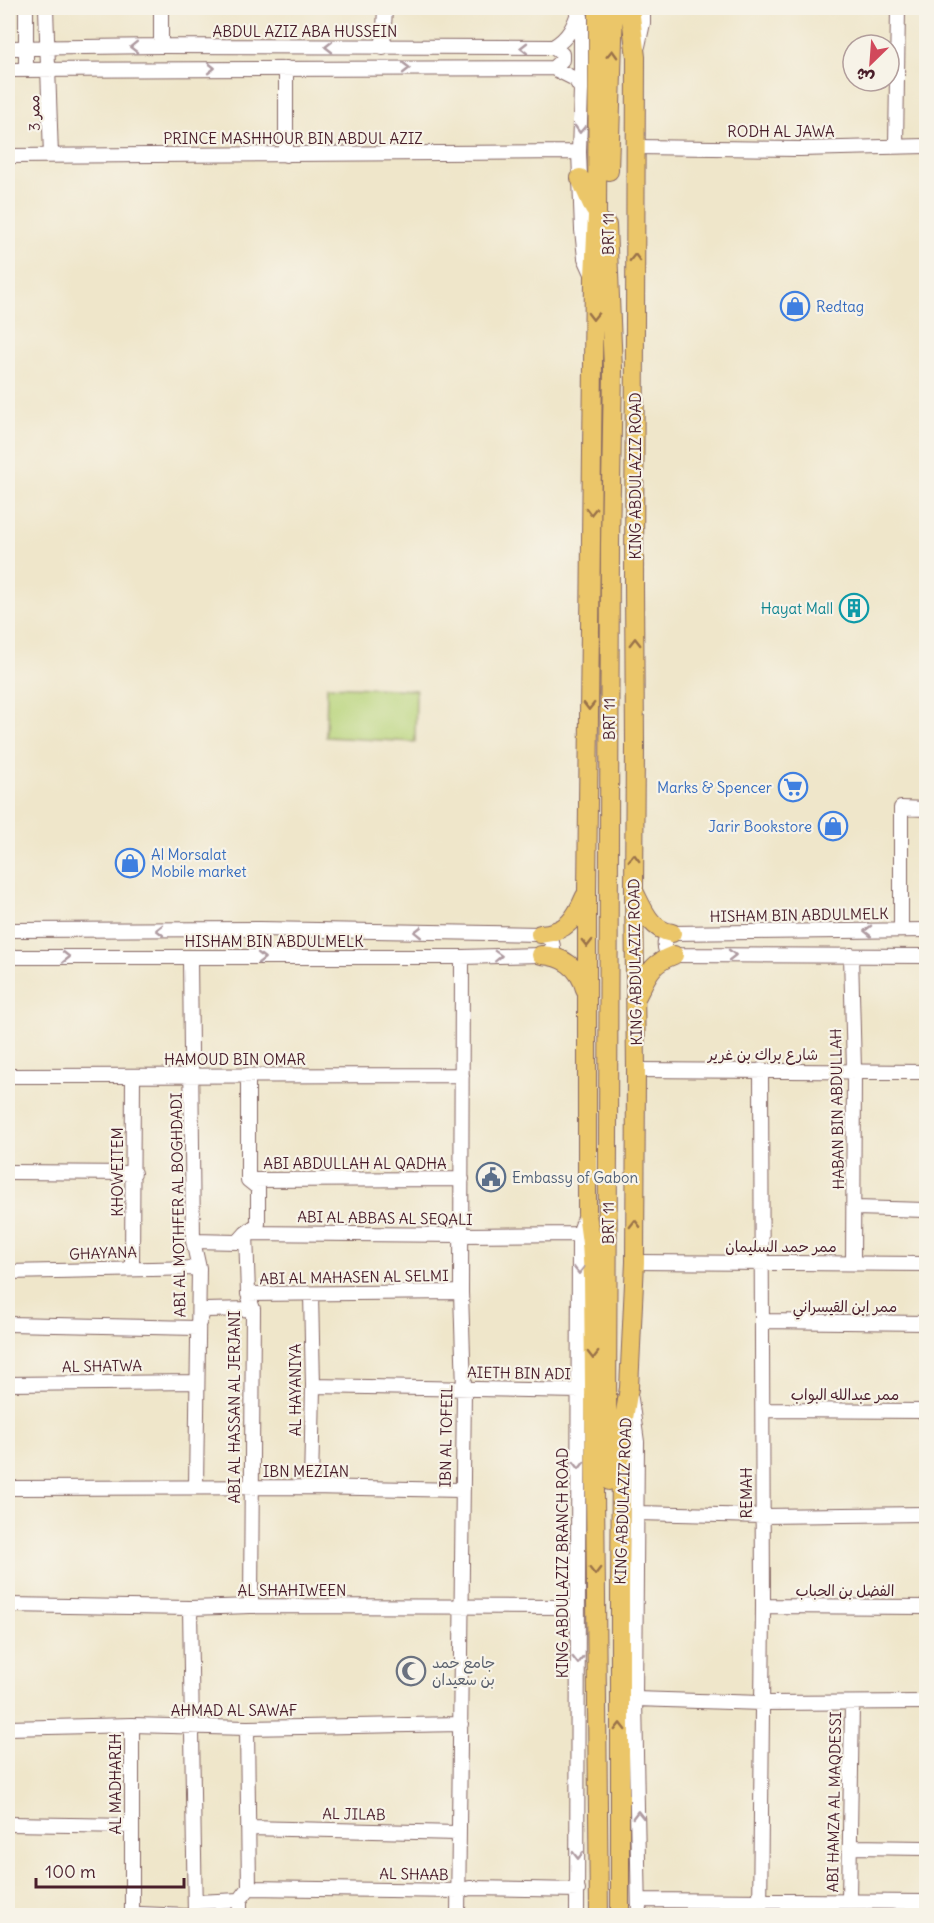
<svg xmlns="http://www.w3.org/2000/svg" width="934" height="1923" font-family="Delius,'Playpen Sans Arabic',sans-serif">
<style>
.green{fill:#b8d47a;stroke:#817a52;stroke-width:1.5}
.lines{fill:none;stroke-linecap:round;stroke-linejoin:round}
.minor-casing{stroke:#846563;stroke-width:16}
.major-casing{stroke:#846563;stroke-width:20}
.minor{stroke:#fff;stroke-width:14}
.major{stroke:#ebc669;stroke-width:18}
.oneway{stroke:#ae9aa0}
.oneway2{stroke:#9a724a}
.labels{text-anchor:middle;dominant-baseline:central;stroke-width:4.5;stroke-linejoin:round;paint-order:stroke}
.street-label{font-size:15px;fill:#4a1f2b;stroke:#f7f3e8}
.shop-label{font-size:15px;fill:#366cbe;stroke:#f7f3e8;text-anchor:start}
.culture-label{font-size:15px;fill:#0d838f;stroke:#f7f3e8;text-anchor:end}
.service-label{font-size:15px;fill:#4e5e75;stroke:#f7f3e8;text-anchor:start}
.worship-label{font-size:15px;fill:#5b616d;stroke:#f7f3e8;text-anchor:start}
</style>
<rect width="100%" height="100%" fill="#f7f3e8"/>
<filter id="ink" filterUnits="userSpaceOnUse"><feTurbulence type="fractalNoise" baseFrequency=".0167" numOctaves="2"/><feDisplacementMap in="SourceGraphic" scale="12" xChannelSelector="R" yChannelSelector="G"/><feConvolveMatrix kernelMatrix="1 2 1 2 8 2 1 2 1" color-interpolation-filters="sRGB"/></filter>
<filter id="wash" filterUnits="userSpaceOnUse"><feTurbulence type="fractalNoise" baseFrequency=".008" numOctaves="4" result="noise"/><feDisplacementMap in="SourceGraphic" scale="24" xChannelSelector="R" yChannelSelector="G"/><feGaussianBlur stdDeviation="1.35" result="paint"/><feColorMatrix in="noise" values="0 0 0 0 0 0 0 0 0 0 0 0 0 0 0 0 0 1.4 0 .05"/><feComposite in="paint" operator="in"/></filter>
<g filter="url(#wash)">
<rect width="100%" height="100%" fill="#efe6ca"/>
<path class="green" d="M327 686 416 690 415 742 326 737Z"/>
</g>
<g filter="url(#ink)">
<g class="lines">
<g class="minor-casing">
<path id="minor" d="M26 8V69
M46 8 51 156
M161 8V46
M581 16V89L579 152 582 230 585 258 593 276
M638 46 643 23V8
M553 47 562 54V60L553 68
M8 48 161 46 553 47C570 37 574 25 580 8
M383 48 385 8
M286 68V155
M8 70 553 68 575 79 581 89
M896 146 898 8
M635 147 799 149 926 146
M8 156 579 152
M8 930 260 929 540 934C547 937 553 939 553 948L549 951 541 955 462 957H8
M901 930V808L926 809
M926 930 672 933C665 937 663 943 666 951L674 955 926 956
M851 955 854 1070 853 1263
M190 958 193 1241 199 1268 196 1487
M636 1070 926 1072
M248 1075V1180L258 1188V1224L246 1233 248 1294 253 1309 251 1606
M8 1076 462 1075
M8 1172 134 1173
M248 1180 462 1179
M855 1208 926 1210
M193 1241 238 1242 246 1233 461 1235 579 1234
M635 1262 926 1264
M132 1268 133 1076
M8 1272 199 1268
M248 1294 461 1292
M311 1294 313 1386 311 1487
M763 1321 926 1323
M8 1324 197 1328 204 1310 253 1309
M8 1384 197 1382
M313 1386 580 1391
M631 1399 637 1442 635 1699 639 1916
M763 1410 926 1411
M8 1488 311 1487 461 1490
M637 1513 762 1516 926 1514
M8 1605 190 1608 251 1606 578 1607
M763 1606 926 1607
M190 1608 195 1916
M635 1699 762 1703 926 1702
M132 1725V1916
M8 1728 132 1725 247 1728 461 1724
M8 1824 132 1826
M248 1828 458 1833
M851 1847 926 1848
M249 1888 459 1891 470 1888 578 1890
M639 1900 926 1902
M849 1901 852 1703
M196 1902 240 1900
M138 1916 140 1914 187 1916
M240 1916V1900L249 1888 247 1728
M458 1916 464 1389 461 1292 462 957
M577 1916 579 1234 586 1215
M760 1916 763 1606 761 1070"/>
</g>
<g class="major-casing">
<path id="major" d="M598 8 597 216 594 276 587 892V1213L591 1243 593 1277 599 1916
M609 171 614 8
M580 178 594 209
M607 225 613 369 610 544 607 1431 609 1481
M635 893C644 911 651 930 672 933
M540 934C567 932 575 919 585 896
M541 955C563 956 579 967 585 989
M637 996C648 975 650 964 674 955
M620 1916V1593L621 1458 623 1424 629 1388 635 1262 636 1070 634 890 635 746 634 585 636 57 630 8"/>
</g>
<use href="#minor" class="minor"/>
<use href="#major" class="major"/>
</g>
<defs><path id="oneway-chevron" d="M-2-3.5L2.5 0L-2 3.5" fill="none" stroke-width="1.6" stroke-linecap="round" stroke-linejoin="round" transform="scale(1.5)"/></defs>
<g class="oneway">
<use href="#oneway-chevron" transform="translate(134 47) rotate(179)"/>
<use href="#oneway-chevron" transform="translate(329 47) rotate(-180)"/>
<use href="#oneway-chevron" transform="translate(524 48) rotate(180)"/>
<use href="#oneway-chevron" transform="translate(211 68)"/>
<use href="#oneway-chevron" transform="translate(406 68)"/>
<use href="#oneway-chevron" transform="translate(580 129) rotate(92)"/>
<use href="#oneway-chevron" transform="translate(160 930) rotate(180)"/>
<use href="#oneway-chevron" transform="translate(868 931) rotate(-179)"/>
<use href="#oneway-chevron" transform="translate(418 932) rotate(-179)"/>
<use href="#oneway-chevron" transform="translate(732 955)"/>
<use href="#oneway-chevron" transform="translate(498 956) rotate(-2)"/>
<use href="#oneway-chevron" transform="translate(66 957)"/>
<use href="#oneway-chevron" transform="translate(261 958)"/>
<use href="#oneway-chevron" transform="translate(579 1270) rotate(90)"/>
<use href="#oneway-chevron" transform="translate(579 1465) rotate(90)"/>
<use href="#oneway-chevron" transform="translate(578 1660) rotate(90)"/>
<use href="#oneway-chevron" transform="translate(638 1815) rotate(-91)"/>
<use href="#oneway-chevron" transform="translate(578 1855) rotate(90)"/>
</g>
<g class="oneway2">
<use href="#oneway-chevron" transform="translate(612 54) rotate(-88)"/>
<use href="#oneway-chevron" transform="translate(635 258) rotate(-89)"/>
<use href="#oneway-chevron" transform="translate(593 316) rotate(91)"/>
<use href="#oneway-chevron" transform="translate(591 511) rotate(91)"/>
<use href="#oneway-chevron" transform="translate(635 642) rotate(-90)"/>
<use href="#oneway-chevron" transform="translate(589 706) rotate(91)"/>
<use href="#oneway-chevron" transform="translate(634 858) rotate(-89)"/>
<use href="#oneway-chevron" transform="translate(587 943) rotate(90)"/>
<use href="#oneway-chevron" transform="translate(635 1224) rotate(-90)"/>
<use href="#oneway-chevron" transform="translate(593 1355) rotate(90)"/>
<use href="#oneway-chevron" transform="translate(595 1571) rotate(89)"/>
<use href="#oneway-chevron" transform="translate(620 1727) rotate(-90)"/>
</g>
</g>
<defs>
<g id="shop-ring" transform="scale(1.5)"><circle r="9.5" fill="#f7f3e8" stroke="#3f7fe0" stroke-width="1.5"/><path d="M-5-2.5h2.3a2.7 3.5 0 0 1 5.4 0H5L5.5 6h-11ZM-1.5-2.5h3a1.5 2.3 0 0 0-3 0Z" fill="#3f7fe0"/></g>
<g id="building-ring" transform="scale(1.5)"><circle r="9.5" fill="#f7f3e8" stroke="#0f9aa8" stroke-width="1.5"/><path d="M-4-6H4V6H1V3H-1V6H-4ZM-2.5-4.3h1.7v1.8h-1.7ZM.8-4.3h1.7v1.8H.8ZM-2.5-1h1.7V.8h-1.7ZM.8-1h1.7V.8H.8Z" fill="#0f9aa8"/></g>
<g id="supermarket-ring" transform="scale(1.5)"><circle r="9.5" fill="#f7f3e8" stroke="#3f7fe0" stroke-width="1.5"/><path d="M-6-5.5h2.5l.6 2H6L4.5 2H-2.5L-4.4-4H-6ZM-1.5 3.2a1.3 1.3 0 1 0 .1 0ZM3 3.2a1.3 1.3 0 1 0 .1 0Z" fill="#3f7fe0"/></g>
<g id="civic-ring" transform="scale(1.5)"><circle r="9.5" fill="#f7f3e8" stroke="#5c6f8a" stroke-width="1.5"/><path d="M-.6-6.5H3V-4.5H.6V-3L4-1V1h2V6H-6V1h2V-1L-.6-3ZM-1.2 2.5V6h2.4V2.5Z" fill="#5c6f8a"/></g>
<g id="mosque-ring" transform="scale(1.5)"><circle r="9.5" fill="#f7f3e8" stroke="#6b7280" stroke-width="1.5"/><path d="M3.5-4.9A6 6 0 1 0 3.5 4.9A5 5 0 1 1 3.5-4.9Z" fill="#6b7280"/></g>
</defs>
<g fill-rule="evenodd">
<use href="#shop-ring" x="795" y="306"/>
<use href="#building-ring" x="854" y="608"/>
<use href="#supermarket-ring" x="793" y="787"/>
<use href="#shop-ring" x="833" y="826"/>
<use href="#shop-ring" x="130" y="863"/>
<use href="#civic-ring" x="491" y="1177"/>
<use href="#mosque-ring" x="411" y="1671"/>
</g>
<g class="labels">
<g class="street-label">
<text x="305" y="31">ABDUL AZIZ ABA HUSSEIN</text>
<text transform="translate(34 113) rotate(-91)">ممر 3</text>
<text x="781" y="131">RODH AL JAWA</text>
<text x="293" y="138">PRINCE MASHHOUR BIN ABDUL AZIZ</text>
<text transform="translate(608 234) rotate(-90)">BRT 11</text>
<text transform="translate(635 476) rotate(-90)">KING ABDULAZIZ ROAD</text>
<text transform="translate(609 719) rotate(-90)">BRT 11</text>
<text transform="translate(799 915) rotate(-1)">HISHAM BIN ABDULMELK</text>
<text x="274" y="941">HISHAM BIN ABDULMELK</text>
<text transform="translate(635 962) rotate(-91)">KING ABDULAZIZ ROAD</text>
<text x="763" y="1054">شارع براك بن غرير</text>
<text x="235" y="1059">HAMOUD BIN OMAR</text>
<text transform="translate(837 1109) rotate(-91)">HABAN BIN ABDULLAH</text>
<text x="355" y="1163">ABI ABDULLAH AL QADHA</text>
<text transform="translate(117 1172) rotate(-90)">KHOWEITEM</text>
<text transform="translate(178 1205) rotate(-91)">ABI AL MOTHFER AL BOGHDADI</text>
<text transform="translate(385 1218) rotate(1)">ABI AL ABBAS AL SEQALI</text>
<text transform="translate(608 1223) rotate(-90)">BRT 11</text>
<text x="781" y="1246">ممر حمد السليمان</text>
<text transform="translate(103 1253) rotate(-2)">GHAYANA</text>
<text transform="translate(354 1277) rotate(-1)">ABI AL MAHASEN AL SELMI</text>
<text x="845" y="1306">ممر ابن القيسراني</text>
<text transform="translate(102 1366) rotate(-1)">AL SHATWA</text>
<text transform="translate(519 1373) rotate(1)">AIETH BIN ADI</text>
<text transform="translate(295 1390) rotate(-90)">AL HAYANIYA</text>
<text x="845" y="1394">ممر عبدالله البواب</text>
<text transform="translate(234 1407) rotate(-90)">ABI AL HASSAN AL JERJANI</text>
<text transform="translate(446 1436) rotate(-89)">IBN AL TOFEIL</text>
<text x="306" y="1471">IBN MEZIAN</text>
<text transform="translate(746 1493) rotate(-90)">REMAH</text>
<text transform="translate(623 1501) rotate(-88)">KING ABDULAZIZ ROAD</text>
<text transform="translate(562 1563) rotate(-90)">KING ABDULAZIZ BRANCH ROAD</text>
<text x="292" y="1590">AL SHAHIWEEN</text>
<text x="845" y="1590">الفضل بن الحباب</text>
<text x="234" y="1710">AHMAD AL SAWAF</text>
<text transform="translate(115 1784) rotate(-90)">AL MADHARIH</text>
<text transform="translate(834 1802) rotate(-89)">ABI HAMZA AL MAQDESSI</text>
<text transform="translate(354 1814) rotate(1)">AL JILAB</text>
<text transform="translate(414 1874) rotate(1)">AL SHAAB</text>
</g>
<g class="shop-label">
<text x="816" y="306">Redtag</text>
<text x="772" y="787" text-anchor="end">Marks &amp; Spencer</text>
<text x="812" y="826" text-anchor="end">Jarir Bookstore</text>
<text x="151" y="854">Al Morsalat<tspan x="151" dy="17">Mobile market</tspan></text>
</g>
<g class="culture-label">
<text x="833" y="608">Hayat Mall</text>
</g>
<g class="service-label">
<text x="512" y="1177">Embassy of Gabon</text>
</g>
<g class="worship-label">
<text x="432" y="1662">جامع حمد<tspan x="432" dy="17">بن سعيدان</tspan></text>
</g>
</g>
<rect width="934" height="1923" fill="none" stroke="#f7f3e8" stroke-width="30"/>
<g transform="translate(871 63) rotate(205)"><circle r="28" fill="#f7f3e8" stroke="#b29e9c" stroke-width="1.5"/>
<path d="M0-4.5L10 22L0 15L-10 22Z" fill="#d1495b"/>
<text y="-9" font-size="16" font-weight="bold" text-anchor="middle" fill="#4a1f2b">ش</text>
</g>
<path d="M36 1878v9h148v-9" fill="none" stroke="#4a1f2b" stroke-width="3"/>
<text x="45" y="1878" font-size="18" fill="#4a1f2b" stroke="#f7f3e8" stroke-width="4.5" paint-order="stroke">100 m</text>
</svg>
